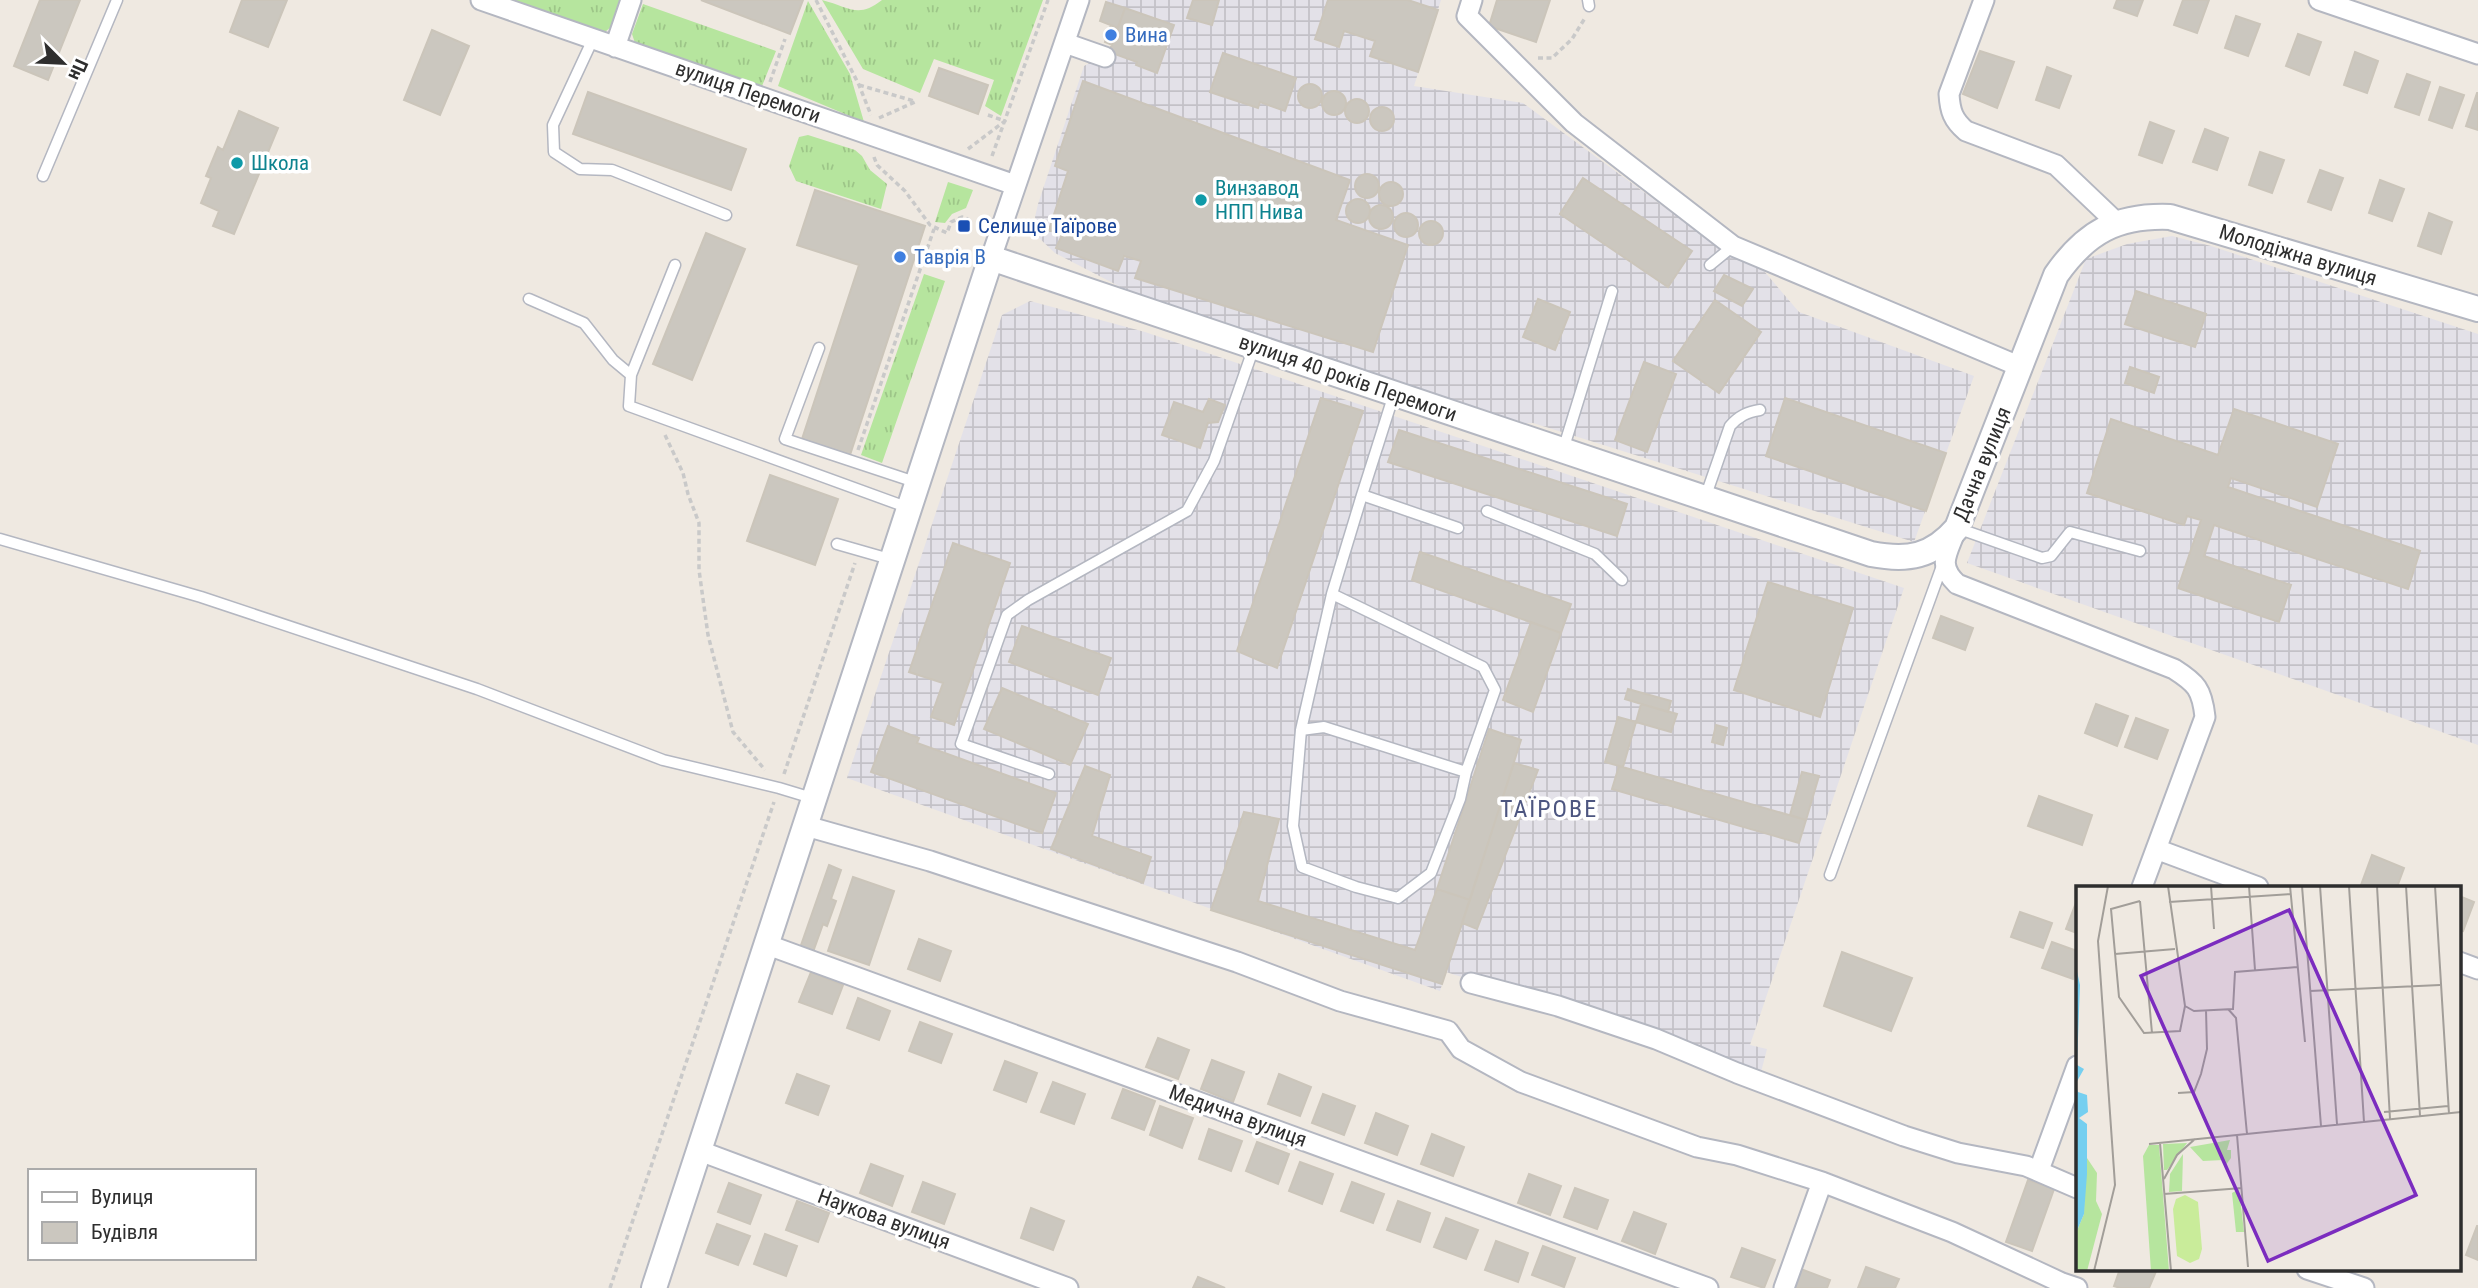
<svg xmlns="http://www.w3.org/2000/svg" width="2478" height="1288" font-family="'Roboto Condensed',sans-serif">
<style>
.industrial{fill:url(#industrial-grid)}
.grass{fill:url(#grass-tufts)}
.building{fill:#cbc7bf;stroke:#cbc5ba;stroke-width:2}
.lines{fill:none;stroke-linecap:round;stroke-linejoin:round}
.service-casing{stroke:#b4b7c1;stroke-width:13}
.minor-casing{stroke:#b4b7c1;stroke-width:23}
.tertiary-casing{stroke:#b4b7c1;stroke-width:28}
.path{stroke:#c9c9c9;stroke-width:3.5;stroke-dasharray:5 3.5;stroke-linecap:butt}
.service{stroke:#fff;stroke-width:10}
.minor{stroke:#fff;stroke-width:19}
.tertiary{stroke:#fff;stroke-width:24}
.shop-dot{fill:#3f7fe0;stroke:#fff;stroke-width:2.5}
.culture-dot{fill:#0f9aa8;stroke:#fff;stroke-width:2.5}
.transit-dot{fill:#1a4fb4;stroke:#fff;stroke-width:2.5}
.labels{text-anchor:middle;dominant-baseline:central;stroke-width:7;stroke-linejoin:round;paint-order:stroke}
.shop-label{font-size:21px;fill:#366cbe;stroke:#fff;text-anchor:start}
.street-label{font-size:21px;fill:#2e2e2e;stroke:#fff}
.culture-label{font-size:21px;fill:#0d838f;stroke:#fff;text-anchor:start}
.transit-label{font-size:21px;fill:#164399;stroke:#fff;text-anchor:start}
.quarter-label{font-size:24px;letter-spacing:2px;fill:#4d5680;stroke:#fff}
.inset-road{fill:none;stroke:#a29e99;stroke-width:2}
.view{fill:#7b2cbf;fill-opacity:0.15;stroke:#7b2cbf;stroke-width:3.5}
.inset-edge{fill:none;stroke:#2e2e2e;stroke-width:3.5}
</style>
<defs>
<pattern id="industrial-grid" width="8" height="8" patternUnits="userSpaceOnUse" patternTransform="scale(1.75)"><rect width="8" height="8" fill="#e3e1e8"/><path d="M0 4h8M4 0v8" fill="none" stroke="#c3c1c7"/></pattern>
<pattern id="grass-tufts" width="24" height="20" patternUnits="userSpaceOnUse" patternTransform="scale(1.75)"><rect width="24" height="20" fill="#b6e59e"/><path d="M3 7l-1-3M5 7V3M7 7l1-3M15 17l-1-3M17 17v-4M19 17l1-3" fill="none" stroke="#9dc588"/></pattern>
</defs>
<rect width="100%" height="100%" fill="#efe9e1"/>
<path class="industrial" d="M1107 0H1441L1414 86 1523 103 1721 249 1764 271 1799 312 1974 376 1914 542 1533 423 1514 424 1136 295 1055 253 1039 238 1035 217 1038 204 1084 66 1109 52 1112 45 1105 42 1110 25 1100 21Z
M2172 236 2211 246 2478 334V745L1967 563 2086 259 2127 244Z
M1030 301 1145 332 1904 588 1750 1045 1767 1049 1761 1072 1446 972 1440 991 847 778 1002 315Z"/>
<path class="grass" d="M514 0H621L612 26 605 32Z
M822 0C849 7 858 19 882 0H1043L1001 116 985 106 994 80 934 59 920 93 863 69Z
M808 1 850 74 864 122 778 86Z
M643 4 776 51 762 86 635 43 632 34Z
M808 135 855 150 862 156 870 170 887 184 881 209 796 181 789 166 799 137Z
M948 182 973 190 966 208 952 214 945 223 935 222Z
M924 274 945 281 882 463 861 455Z"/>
<path class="building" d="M40 0H80L48 80 14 66Z
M242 0H287L268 47 230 32Z
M701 0H803L790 34Z
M1193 0H1219L1212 25 1187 18Z
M1328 0H1408L1438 10 1418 72 1370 56 1375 41 1344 31 1339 47 1315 39Z
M1497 0H1550L1536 42 1489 26Z
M2117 0H2143L2137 16 2114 8Z
M2183 0H2209L2197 33 2174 25Z
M1106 2 1125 8 1118 28 1100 21Z
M1125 8 1174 25 1157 73 1136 65 1137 62 1109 52Z
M2236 16 2260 24 2248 56 2225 48Z
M1111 25 1118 28 1112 45 1105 42Z
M432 30 469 46 440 115 404 100Z
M2298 34 2321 42 2309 75 2286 66Z
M1980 51 2014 62 1997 108 1963 94Z
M2355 52 2378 61 2367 93 2344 85Z
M1223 53 1296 78 1285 111 1260 102 1258 108 1210 92Z
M2047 67 2071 76 2059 108 2036 100Z
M939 68 988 85 978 114 929 96Z
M2407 74 2430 82 2419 115 2395 107Z
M1083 81 1350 180 1336 220 1408 245 1373 352 1135 278 1141 261 1124 256 1118 271 1056 248 1062 235 1049 230 1068 171 1055 166Z
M1298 96a12 12 0 1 1 24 0a12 12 0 1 1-24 0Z
M2440 87 2464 95 2452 128 2429 120Z
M1322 103a12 12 0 1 1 24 0a12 12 0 1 1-24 0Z
M588 92 746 149 731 190 573 134Z
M2477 93H2478V130L2466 126Z
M1345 111a12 12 0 1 1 24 0a12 12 0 1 1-24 0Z
M1370 119a12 12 0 1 1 24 0a12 12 0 1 1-24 0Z
M239 111 278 128 234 234 213 226 219 211 201 203 211 178 206 176 218 147 223 150Z
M2150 122 2174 131 2162 163 2139 155Z
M2205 129 2228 138 2217 170 2193 162Z
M2260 152 2284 160 2272 193 2249 185Z
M2320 170 2343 178 2331 210 2308 202Z
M1355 186a12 12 0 1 1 24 0a12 12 0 1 1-24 0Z
M1583 178 1692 251 1668 287 1560 214Z
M2380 180 2404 189 2392 221 2369 213Z
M1379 194a12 12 0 1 1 24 0a12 12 0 1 1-24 0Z
M815 190 925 226 850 455 802 439 859 265 797 245Z
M1346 211a12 12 0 1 1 24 0a12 12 0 1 1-24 0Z
M1369 217a12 12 0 1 1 24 0a12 12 0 1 1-24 0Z
M2429 213 2452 222 2441 254 2418 246Z
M1394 225a12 12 0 1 1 24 0a12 12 0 1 1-24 0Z
M1419 233a12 12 0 1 1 24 0a12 12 0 1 1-24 0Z
M706 233 745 249 692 380 653 364Z
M1724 275 1753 289 1742 306 1714 291Z
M2136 291 2206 314 2195 347 2125 324Z
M1538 299 1570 312 1555 350 1523 337Z
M1715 300 1761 332 1719 393 1673 361Z
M1644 362 1676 374 1647 452 1615 440Z
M2130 367 2159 377 2154 393 2125 383Z
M1321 398 1363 411 1277 668 1237 651Z
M1785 398 1946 453 1926 511 1766 456Z
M1209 399 1225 405 1218 422 1208 423 1200 448 1162 435 1174 402 1203 412Z
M2234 409 2338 444 2317 507 2231 478 2228 487 2420 551 2408 589 2214 525 2204 556 2291 585 2279 622 2178 588 2201 520 2187 516 2184 525 2087 493 2111 419 2218 455Z
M1399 430 1627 504 1617 536 1388 462Z
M770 475 838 499 815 565 747 541Z
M953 543 1010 563 954 725 931 717 943 683 909 672Z
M1420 552 1571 604 1561 633 1412 580Z
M1768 582 1853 608 1820 717 1734 690Z
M1941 616 1973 628 1965 650 1933 638Z
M1531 622 1561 633 1533 712 1503 700Z
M1022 626 1111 658 1098 695 1009 662Z
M1002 688 1088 724 1070 765 984 729Z
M1628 689 1671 701 1668 712 1625 699Z
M1641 704 1677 714 1671 732 1636 722Z
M2096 704 2128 716 2117 746 2085 733Z
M1618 717 1636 722 1623 767 1605 762Z
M2136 718 2168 730 2157 759 2125 747Z
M1716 725 1727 728 1723 745 1712 742Z
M888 726 919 738 917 743 1056 793 1042 833 871 772Z
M1489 729 1521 740 1470 900 1437 889Z
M1514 763 1538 770 1477 929 1462 923Z
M1085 766 1110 775 1092 836 1151 857 1143 883 1051 849Z
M1619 766 1806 820 1799 843 1612 789Z
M1802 772 1819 776 1806 820 1790 815Z
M2039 796 2092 815 2082 845 2028 826Z
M1244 812 1279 819 1258 901 1415 950 1437 889 1470 900 1442 984 1211 910Z
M2372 855 2404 868 2397 887H2368L2361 885Z
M829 865 841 870 831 899 836 901 827 926 823 924 813 952 800 948Z
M853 877 894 891 869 965 828 951Z
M2459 896 2474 902 2463 931 2459 930Z
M2077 900V933L2066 929Z
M2020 912 2052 923 2043 948 2011 937Z
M919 939 951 951 940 981 908 969Z
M2052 942 2077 951V965L2073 979 2042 968Z
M1842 952 1912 978 1891 1031 1824 1006Z
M811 972 843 985 832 1014 799 1002Z
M858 998 890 1011 879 1040 847 1028Z
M920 1022 952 1034 941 1063 909 1051Z
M1158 1038 1189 1050 1178 1079 1146 1067Z
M1212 1060 1244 1072 1233 1102 1201 1089Z
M1005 1061 1037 1073 1026 1102 994 1090Z
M797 1074 829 1086 818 1115 786 1103Z
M1279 1074 1311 1087 1300 1116 1268 1104Z
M1053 1082 1085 1094 1074 1124 1041 1112Z
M1123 1089 1155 1101 1144 1130 1112 1118Z
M1323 1094 1355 1106 1344 1135 1312 1123Z
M1160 1106 1193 1118 1182 1148 1150 1135Z
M1376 1113 1408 1126 1397 1155 1365 1143Z
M1209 1129 1242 1141 1231 1171 1199 1159Z
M1432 1134 1464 1147 1453 1176 1421 1164Z
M1257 1142 1289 1154 1278 1184 1246 1171Z
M1300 1162 1333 1174 1322 1204 1289 1191Z
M871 1164 903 1176 892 1206 860 1193Z
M1529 1174 1561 1186 1550 1215 1518 1203Z
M2028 1180 2054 1189 2032 1251 2006 1242Z
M923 1182 955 1194 944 1224 912 1212Z
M1352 1182 1384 1194 1373 1223 1341 1211Z
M729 1183 761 1195 750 1224 718 1212Z
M1575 1188 1608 1200 1597 1229 1564 1217Z
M797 1201 829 1213 818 1242 786 1230Z
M1398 1201 1430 1213 1420 1242 1387 1230Z
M1031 1208 1064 1221 1053 1250 1021 1238Z
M1634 1212 1666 1224 1655 1254 1622 1241Z
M1446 1218 1478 1230 1466 1259 1434 1247Z
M717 1224 750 1236 738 1265 706 1253Z
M2477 1226H2478V1260L2466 1255Z
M765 1234 797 1246 786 1276 754 1264Z
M1496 1241 1528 1253 1518 1282 1485 1270Z
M1543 1246 1575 1258 1564 1287 1532 1275Z
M1742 1248 1775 1260 1764 1288 1731 1277Z
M1866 1267 1899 1279 1895 1288H1858Z
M1798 1268 1830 1280 1827 1288H1790Z
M2120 1269H2157L2149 1288H2120L2114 1286Z
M1198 1277 1225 1288H1193Z"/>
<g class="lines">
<g class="service-casing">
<path id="service" d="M1588 0 1589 6
M593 39 553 125 554 152 580 169 612 170 726 215
M43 176 117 0
M675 265 631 375 629 406 909 508
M1710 265 1733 246
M529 299 584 323 613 360 631 375
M819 348 785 439 915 482
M1394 394 1362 495 1458 528
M1563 450 1612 291
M1705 498 1730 426C1739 416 1747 412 1760 410
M1487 511 1595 554 1622 580
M1957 528 2042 558 2051 556 2070 532 2140 551
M0 539 201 597 477 689 663 760 779 788 812 798
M837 544 893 560
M1332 594 1301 730 1293 826 1302 867 1356 887 1398 898 1431 873 1460 799 1466 772 1495 690 1483 667 1332 594 1362 495
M1301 730 1324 727 1466 772
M1049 774 961 744 1007 615 1028 600 1187 511 1214 461 1254 347
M1830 875 1942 566"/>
</g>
<g class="minor-casing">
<path id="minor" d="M481 0 1015 185
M1472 0 1467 16 1574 123 1733 246 2021 367
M1984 0 1949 94C1950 111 1953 120 1966 131L2056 165 2117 223
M2319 0 2478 54
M1065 43 1105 57
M615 47 631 0
M991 258 1079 0
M1955 532C1947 554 1937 565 1957 584L2174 669C2196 683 2202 689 2205 717L2142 887
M806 826 930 861 1063 905 1237 962 1340 1001 1448 1031 1461 1049 1521 1082 1697 1147 1737 1155 1822 1182 1952 1232 2062 1283 2077 1288
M2156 849 2258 887
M768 945 1708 1288
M2459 962 2478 969
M1471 983 1558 1006 1656 1039 1737 1073 1904 1136 1958 1153 2026 1166 2077 1188
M700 1151 1068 1288
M2039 1170 2077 1066
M2307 1269 2364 1288
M1784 1288 1822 1182"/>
</g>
<g class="tertiary-casing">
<path id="tertiary" d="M654 1288 991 258 1871 554C1908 561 1932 557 1957 528L2056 275C2086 232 2117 215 2170 217L2478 309"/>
</g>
<path class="path" d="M816 0 859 85 871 115
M1538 58H1552L1572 39 1585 18
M770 82 785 39
M859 85 914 101
M879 118 915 102
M968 149 1005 121 985 114
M992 156 1048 0
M874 157 877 165 905 191 930 225 947 233 951 222 962 217 968 219
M665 435 683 473 688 494 699 523V570L708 635 733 732 765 770
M858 450 934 229
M784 774 855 563
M610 1288 774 802"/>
<use href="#service" class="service"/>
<use href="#minor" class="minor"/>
<use href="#tertiary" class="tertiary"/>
</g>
<g class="shop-dot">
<circle cx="1111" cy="35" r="7"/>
<circle cx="900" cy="257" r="7"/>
</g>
<g class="culture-dot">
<circle cx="237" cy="163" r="7"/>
<circle cx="1201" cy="200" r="7"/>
</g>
<rect class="transit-dot" x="957" y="219" width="14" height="14" rx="3.5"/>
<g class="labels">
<g class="shop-label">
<text x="1125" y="35">Вина</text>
<text x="914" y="257">Таврія В</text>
</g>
<g class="street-label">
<text transform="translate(748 92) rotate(19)">вулиця Перемоги</text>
<text transform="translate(2298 255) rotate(17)">Молодіжна вулиця</text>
<text transform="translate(1348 378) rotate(19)">вулиця 40 років Перемоги</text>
<text transform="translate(1982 464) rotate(-68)">Дачна вулиця</text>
<text transform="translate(1238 1116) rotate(20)">Медична вулиця</text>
<text transform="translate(884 1219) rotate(20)">Наукова вулиця</text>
</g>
<g class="culture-label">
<text x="251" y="163">Школа</text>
<text x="1215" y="188">Винзавод<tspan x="1215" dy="24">НПП Нива</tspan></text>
</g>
<g class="transit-label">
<text x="978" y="226">Селище Таїрове</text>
</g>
<g class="quarter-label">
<text x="1549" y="809">ТАЇРОВЕ</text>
</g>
</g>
<g transform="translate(2076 886)">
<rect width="385" height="385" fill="#efe9e1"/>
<path d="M154 254 151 264H155V272L149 280 147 274 127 275 114 261ZM111 257 91 284H88L87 258ZM83 259 93 385H75L67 270 73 259ZM107 268 106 305 93 306 94 288ZM9 269 21 287 20 315 26 328 11 385H0V347L8 328ZM163 303 168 346H160L156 307Z" fill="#b6e59e"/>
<path d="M109 309 122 316 126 363 123 373 114 377 101 370 97 323 100 313Z" fill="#c9ec9a"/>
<path d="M0 81 4 99 1 179 8 183 0 197ZM0 200 2 206 11 209 12 226 3 232 11 238V288L8 328 0 347Z" fill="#75cff0"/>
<path class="inset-road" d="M92 0 109 120M135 0 138 43M173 0 179 84M214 0 229 156M226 0 245 240M244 0 261 238M273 0 288 236M301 0 314 233M330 0 344 230M359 0 373 228M64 15 35 23 43 111 68 147 104 145 109 120M64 15 76 147M93 16 215 8M39 68 99 63M234 105 364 99M109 120 118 125 157 123 159 86 221 81M152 123 160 132 171 248M102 207 118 206 125 188 131 163 130 124M308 226 372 220M161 249 172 381M84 257 95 385M73 258 385 226M88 293 101 269 119 253M88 308 166 302M18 385 39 299 22 55 32 0"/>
<path class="view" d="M213 24 340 309 192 375 65 90Z"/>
<rect width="385" height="385" class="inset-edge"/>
</g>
<rect x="28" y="1169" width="228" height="91" fill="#ffffff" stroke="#ababab" stroke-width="2"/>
<rect x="42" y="1192" width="35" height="10" fill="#ffffff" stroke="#ababab" stroke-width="2"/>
<text x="91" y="1204" font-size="21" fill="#2e2e2e">Вулиця</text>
<rect x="42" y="1222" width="35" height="21" fill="#cbc7bf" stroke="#ababab" stroke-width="2"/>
<text x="91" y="1239" font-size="21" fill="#2e2e2e">Будівля</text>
<g transform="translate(63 63) rotate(114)" stroke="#ffffff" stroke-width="5" paint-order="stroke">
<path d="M0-5L12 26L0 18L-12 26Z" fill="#2e2e2e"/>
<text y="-10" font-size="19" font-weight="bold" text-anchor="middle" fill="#2e2e2e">Пн</text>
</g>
</svg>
